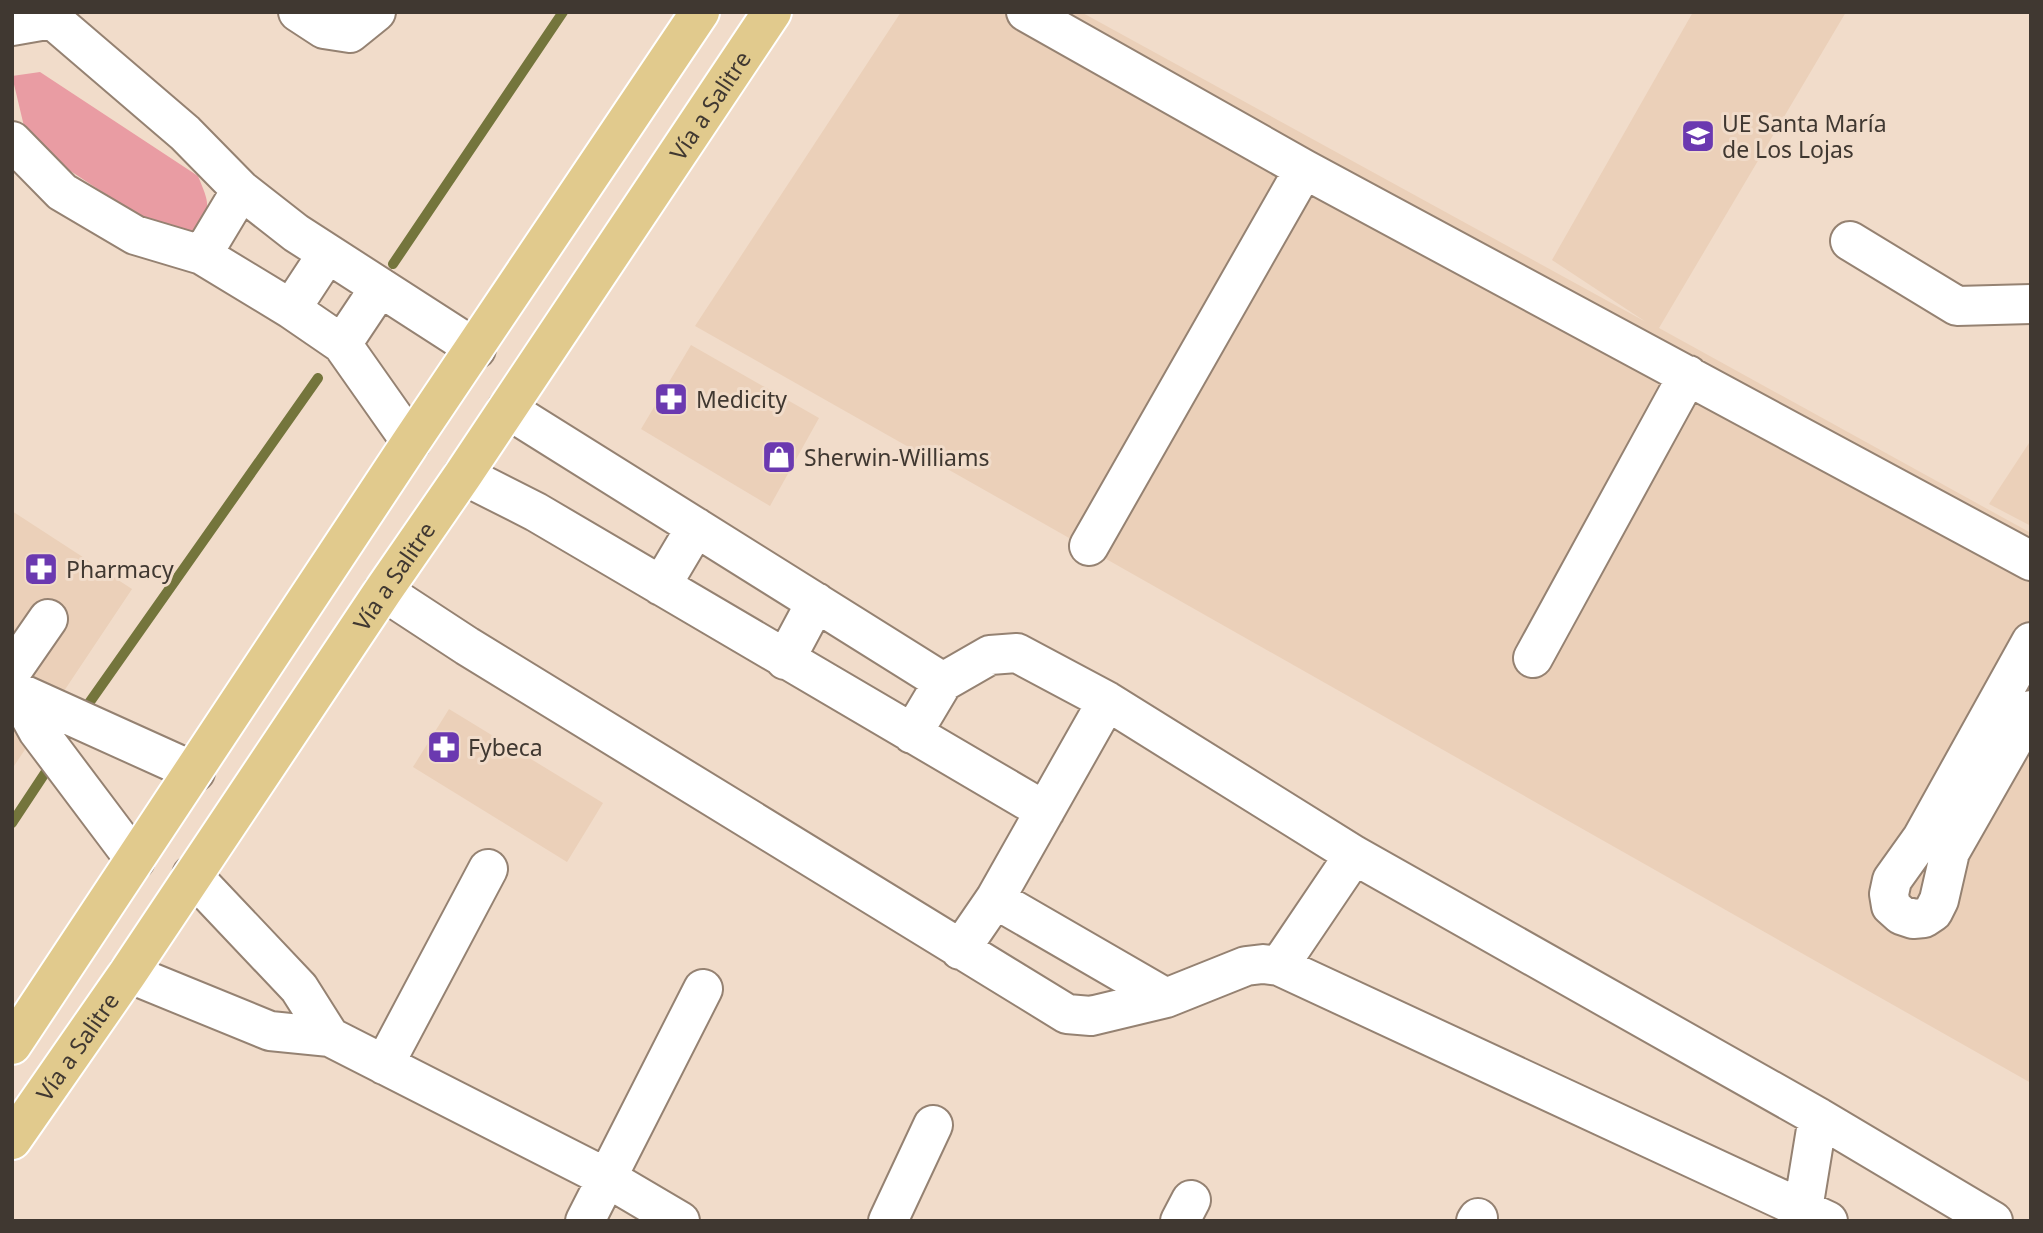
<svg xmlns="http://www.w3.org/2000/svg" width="2043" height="1233" font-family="'Noto Sans',sans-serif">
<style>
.built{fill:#ebd0b9}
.green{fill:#e99ca3}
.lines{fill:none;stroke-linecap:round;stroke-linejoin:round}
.stream{stroke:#74753c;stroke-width:10}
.minor-casing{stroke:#958272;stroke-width:42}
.major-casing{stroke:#fff;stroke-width:42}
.minor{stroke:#fff;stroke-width:38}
.major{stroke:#e1ca8d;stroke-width:38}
.labels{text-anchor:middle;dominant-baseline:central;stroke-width:6;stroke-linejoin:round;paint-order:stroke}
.street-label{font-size:23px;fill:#403831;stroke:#f1dcca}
.poi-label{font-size:23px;fill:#403831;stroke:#f1dcca;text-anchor:start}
</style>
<rect width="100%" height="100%" fill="#f1dcca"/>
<path class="built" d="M901 12H1081L1646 322 1552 260 1693 12H1846L1659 328 2031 533V1083L695 326Z
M691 345 819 418 770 506 641 429Z
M2031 440V526L1989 504Z
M12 511 132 589 12 769Z
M449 709 603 803 567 862 413 767Z"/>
<path class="green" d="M40 72 198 176C209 203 213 208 193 233L163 232 28 143 12 76Z"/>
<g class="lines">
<path class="stream" d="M393 264 563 12
M82 713 318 378
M12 823 53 761"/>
<g class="minor-casing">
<path id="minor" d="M50 12 52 19 185 133 241 190 296 233 476 349
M298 12 324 29 350 33 376 12
M1026 12 1304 169 2031 561
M12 26 52 19
M12 141 62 192 135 235 202 255 291 309 342 344 411 442
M1850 241 1957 306 2031 304
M202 255 241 190
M291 309 327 254
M342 344 380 287
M507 409 943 682
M463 475 536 512 1045 811
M1089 546 1304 169
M661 586 696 527
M383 591 467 646 1067 1014 1091 1016 1166 998 1246 966 1263 964 1279 966 1828 1221
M2031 642 1922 838 1892 880 1889 894 1891 906 1901 915 1913 919 1924 918 1933 912 1939 900 1950 852 2031 710
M1533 658 1688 375
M785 660 816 602
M12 671 48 619
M12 684 38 731 135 860
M18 692 195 772
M912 734 943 682 990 655 1017 653 1107 701 1354 855 1818 1117 1993 1221
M995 899 1166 998
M960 950 995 899 1107 701
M1279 966 1354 855
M128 973 270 1031 330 1037 299 988 192 875
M330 1037 607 1178 680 1221
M384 1065 488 869
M1803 1209 1818 1117
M585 1221 703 989
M888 1221 933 1125
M1180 1221 1191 1200
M1476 1221 1478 1218"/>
</g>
<g class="major-casing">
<g id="major">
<path d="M12 1045 411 442 700 12"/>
<path id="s1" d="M12 1140 128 973 383 591 463 475 772 12"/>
</g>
</g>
<use href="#minor" class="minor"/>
<use href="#major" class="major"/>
</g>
<defs>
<g id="school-square" transform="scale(1.75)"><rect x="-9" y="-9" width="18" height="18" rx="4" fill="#6b39b0" stroke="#f1dcca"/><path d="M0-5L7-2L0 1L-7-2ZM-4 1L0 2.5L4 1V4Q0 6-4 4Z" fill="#fff"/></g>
<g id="pharmacy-square" transform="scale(1.75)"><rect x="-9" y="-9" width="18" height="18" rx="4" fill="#6b39b0" stroke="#f1dcca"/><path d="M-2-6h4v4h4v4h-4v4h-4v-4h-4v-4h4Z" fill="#fff"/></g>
<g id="shop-square" transform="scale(1.75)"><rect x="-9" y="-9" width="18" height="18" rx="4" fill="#6b39b0" stroke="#f1dcca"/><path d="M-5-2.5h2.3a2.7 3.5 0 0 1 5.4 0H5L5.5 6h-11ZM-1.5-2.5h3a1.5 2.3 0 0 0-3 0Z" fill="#fff"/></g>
</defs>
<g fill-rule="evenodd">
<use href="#school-square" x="1698" y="136"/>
<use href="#pharmacy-square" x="671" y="399"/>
<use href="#shop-square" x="779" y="457"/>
<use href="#pharmacy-square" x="41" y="569"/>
<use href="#pharmacy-square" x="444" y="747"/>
</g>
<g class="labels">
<g class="street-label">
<text stroke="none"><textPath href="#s1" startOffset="1248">Vía a Salitre</textPath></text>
<text stroke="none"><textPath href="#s1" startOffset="681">Vía a Salitre</textPath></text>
<text stroke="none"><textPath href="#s1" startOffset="114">Vía a Salitre</textPath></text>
</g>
<g class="poi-label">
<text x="1722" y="123">UE Santa María<tspan x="1722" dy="26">de Los Lojas</tspan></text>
<text x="696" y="399">Medicity</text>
<text x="804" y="457">Sherwin-Williams</text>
<text x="66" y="569">Pharmacy</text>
<text x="468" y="747">Fybeca</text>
</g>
</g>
<rect width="2043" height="1233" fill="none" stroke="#403831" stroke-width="28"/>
</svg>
